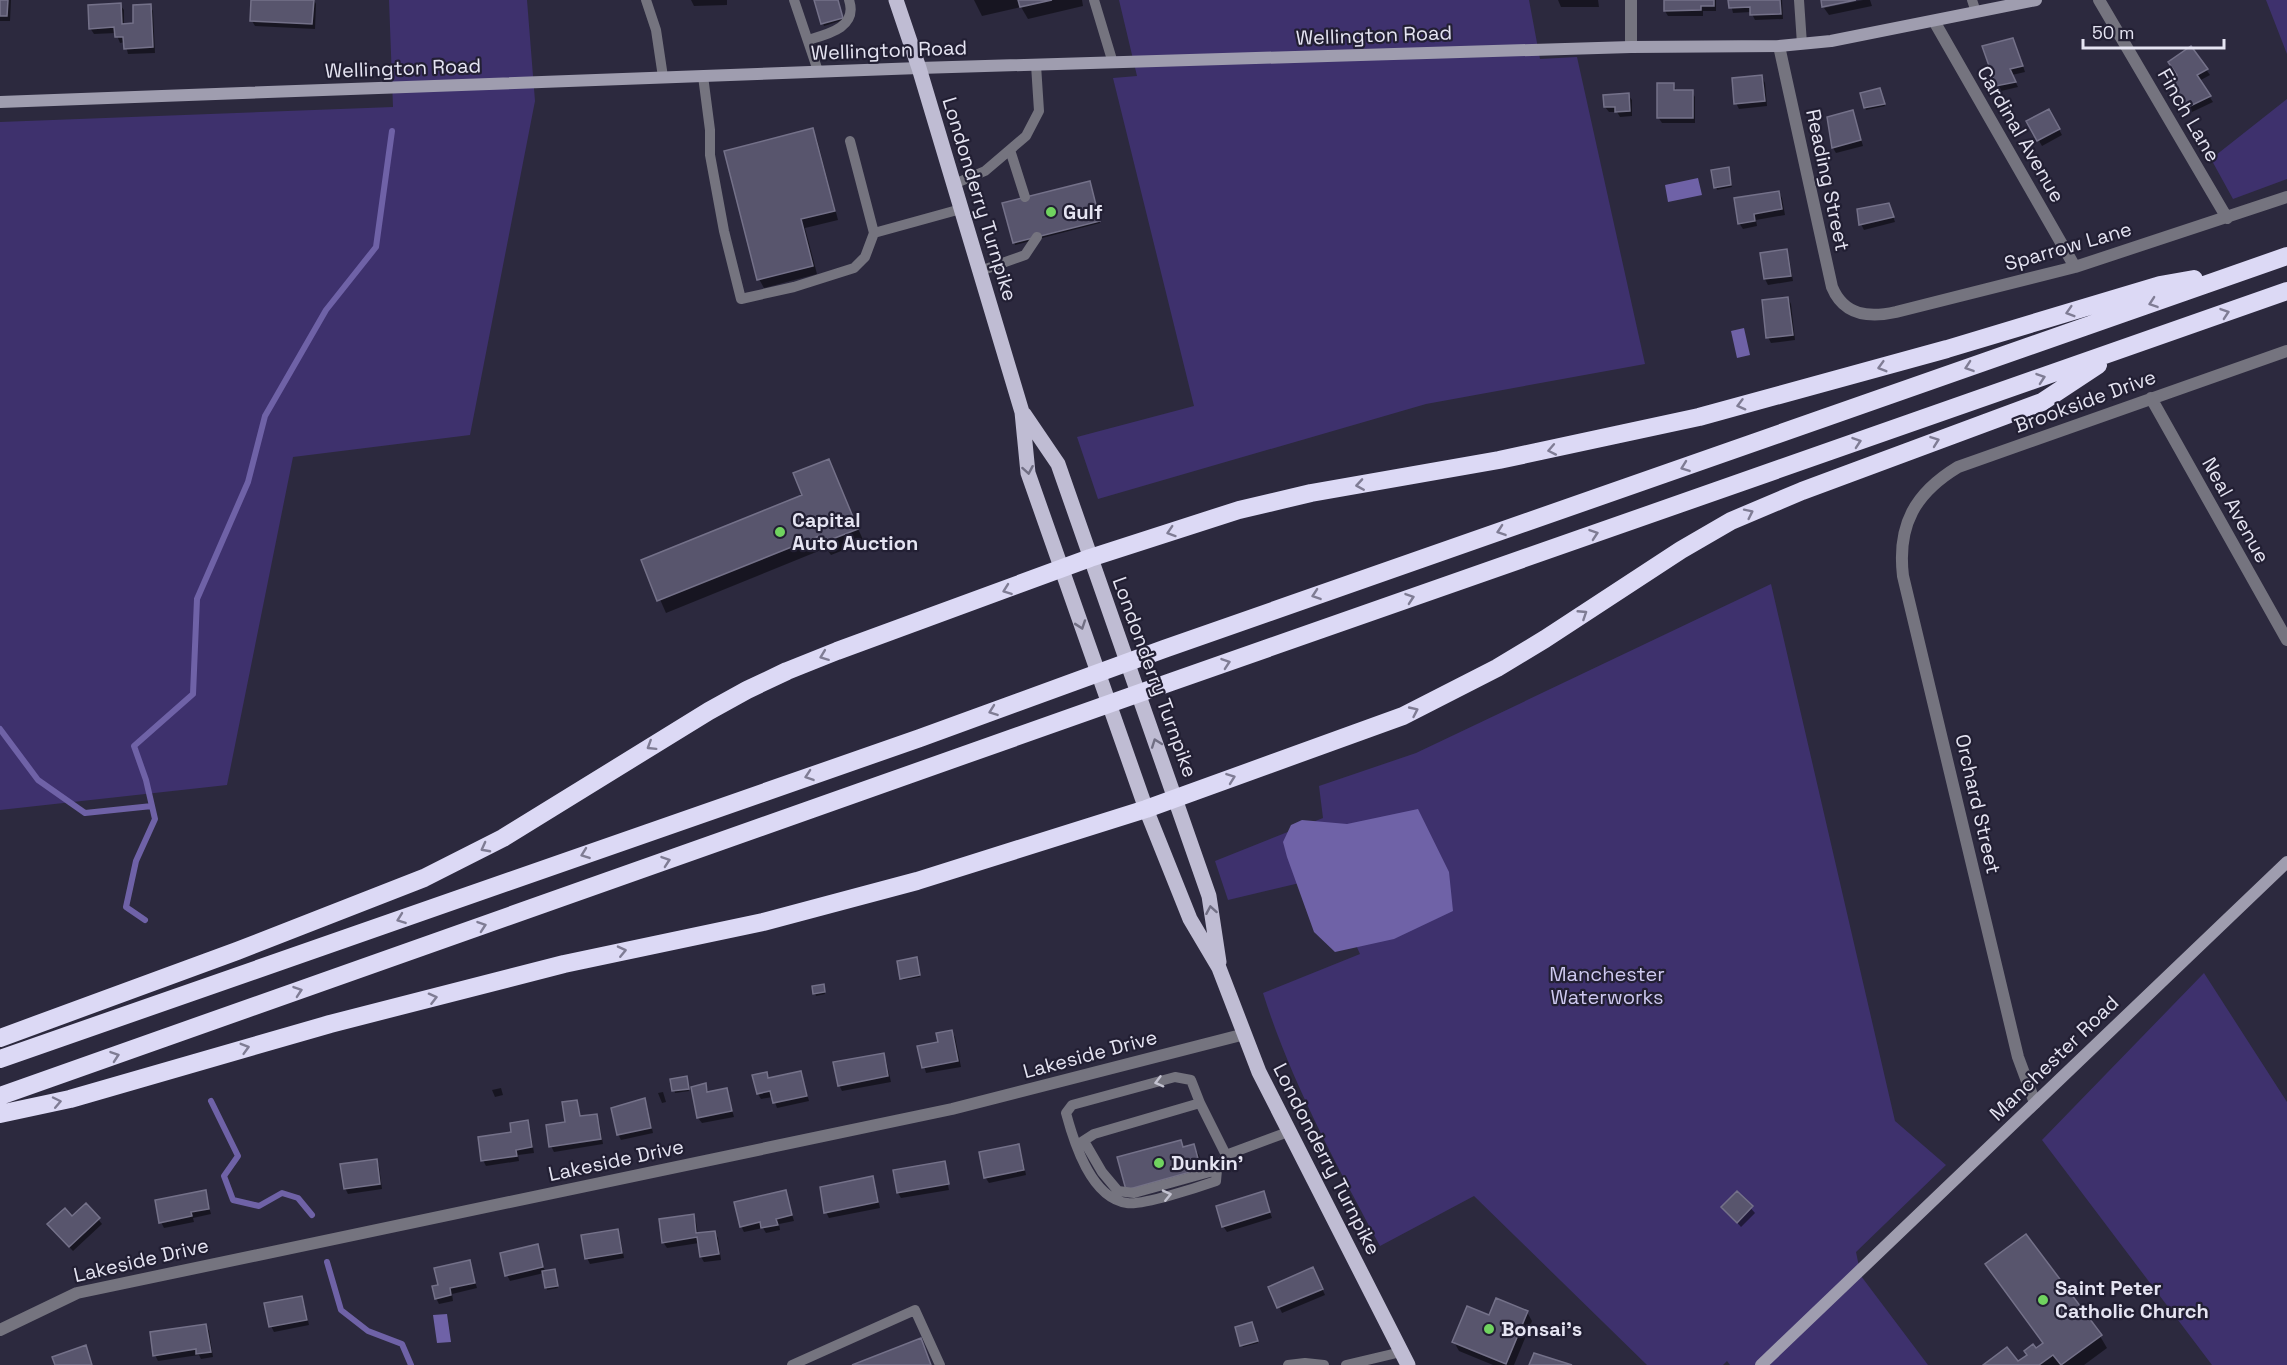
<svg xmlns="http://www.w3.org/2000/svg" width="2287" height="1365" font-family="'Space Grotesk',sans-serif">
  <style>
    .green { fill: #3e316d }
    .water { fill: #6f62a7 }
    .shadow { fill: #0007 }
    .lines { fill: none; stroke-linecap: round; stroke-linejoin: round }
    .stream { stroke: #6f62a7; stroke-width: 6 }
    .building { fill: #58556d; stroke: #747189; stroke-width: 1.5 }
    .lane { stroke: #75747f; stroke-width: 10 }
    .street { stroke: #75747f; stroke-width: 12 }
    .secondary { stroke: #9f9daf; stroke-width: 12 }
    .primary { stroke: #bfbcd3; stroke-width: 15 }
    .highway { stroke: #dcd9f5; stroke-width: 18 }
    .oneway { stroke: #7f7c94 }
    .oneway2 { stroke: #706e83 }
    .oneway3 { stroke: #c3c2d0 }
    .poi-dot { fill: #70d35f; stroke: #221f33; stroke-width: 2 }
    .labels { text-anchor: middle; stroke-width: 4.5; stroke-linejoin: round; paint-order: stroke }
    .street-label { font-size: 20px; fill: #e5e4f2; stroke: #221f33 }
    .poi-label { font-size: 20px; font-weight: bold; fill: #e5e4f2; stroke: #221f33; text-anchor: start }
    .park-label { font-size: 20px; fill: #cec9f0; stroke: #221f33 }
  </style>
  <rect width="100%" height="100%" fill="#2c293e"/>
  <path class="green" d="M389,0H527L535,101L470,435L293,457L227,785L0,810V122L393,107Z
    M1119,0H1529L1540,59L1577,57L1645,364L1426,404L1098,499L1077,437L1194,406L1113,78L1137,76Z
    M2266,0H2287V54Z
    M2287,99V179L2233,199L2211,159Z
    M1771,584L1895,1121L1946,1165L1856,1252L1861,1276L1928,1365H1730L1727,1361L1723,1365H1647L1474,1196L1380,1246C1336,1164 1291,1082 1263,993L1360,954L1325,877L1228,900L1215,861L1323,818L1319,786L1416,753Z
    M2204,973L2287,1102V1365H2212L2042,1140Z"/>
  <path class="water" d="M1698,178L1702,195L1668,202L1665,185Z
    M1744,328L1750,355L1737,358L1731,331Z
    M1418,809L1449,872L1453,911L1394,939L1335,952L1314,932L1287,857L1283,842L1291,825L1302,820L1347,824Z
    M447,1314L451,1342L437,1343L433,1315Z"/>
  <path class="shadow" d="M0,0H11L10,21H0Z
    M253,0H314L316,4L315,29L255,26L252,21Z
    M691,0H727V5L694,6Z
    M816,0H837L843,20L824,26Z
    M974,0H1082L1083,6L1028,19L1021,7L982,16Z
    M1558,0H1598L1599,7H1561Z
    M1665,0H1716V11H1703V16H1668L1665,11Z
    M1730,0H1782L1783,19L1755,20L1751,12L1733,13Z
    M1863,0H1870L1872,6L1829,15L1824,8Z
    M120,5L124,10V25H135L150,6L153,11L155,53L128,54L125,42L120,43L116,33L94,34L90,28Z
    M2016,45L2025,72L2012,75L2018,87L2001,91L1984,47Z
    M2191,48L2210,75L2199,81L2213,102L2192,112L2174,86Z
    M1762,77L1765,83L1767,106L1739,109L1736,103Z
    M1673,85L1677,91L1692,92L1695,97V123H1662L1658,117Z
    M1881,92L1885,106L1866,110L1865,107Z
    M1628,95L1632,100V116L1620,117L1617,112H1609L1605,107Z
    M2049,111L2062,135L2042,146L2028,122Z
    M1853,112L1863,146L1836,153L1833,148Z
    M812,130L817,139L838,220L805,228L817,274L764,288L759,279Z
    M1729,171L1732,187L1717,190L1716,187Z
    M1090,185L1100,223L1015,245L1004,204Z
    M1779,192L1782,198L1785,215L1756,220L1757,226L1743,229L1739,223Z
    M1891,210L1895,222L1864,230L1861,224Z
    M1786,251L1789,257L1793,281L1768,285L1765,279L1762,255Z
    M1788,298L1791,304L1795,340L1771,343L1768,337Z
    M828,461L864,542L831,555L826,548L666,613L643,561L804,496Z
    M917,961L920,977L903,980L901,978Z
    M824,988L825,994L816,996L815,993Z
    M951,1031L955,1037L961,1067L926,1073L919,1047L940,1043Z
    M883,1054L886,1060L891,1082L842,1091L839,1085Z
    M766,1073L770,1080L801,1073L809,1101L777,1108L773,1097L761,1099L758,1094Z
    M687,1078L689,1091L675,1093L672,1080Z
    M705,1085L709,1093L726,1089L734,1117L702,1123L698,1118Z
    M501,1088L503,1095L495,1097L492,1090Z
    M663,1092L666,1102L662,1103L658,1093Z
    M644,1100L647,1105L653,1133L621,1140L618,1134Z
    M577,1101L581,1118L596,1115L599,1121L603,1144L554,1152L551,1146L567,1123Z
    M527,1122L530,1128L534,1153L518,1155L519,1161L486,1166L483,1160Z
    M1180,1142L1184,1148L1194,1146L1199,1155L1205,1178L1132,1198Z
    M1018,1145L1021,1151L1026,1175L989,1183L985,1177Z
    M376,1160L379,1166L382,1189L348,1194L345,1188Z
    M944,1163L946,1167H944L949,1190L901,1198L898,1193Z
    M872,1178L875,1184L880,1208L829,1218L826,1212Z
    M205,1192L211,1214L193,1218L194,1222L164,1228L161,1222Z
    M785,1192L794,1221L779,1224L780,1230L766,1233L763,1228L744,1232L741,1226Z
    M1263,1193L1272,1218L1227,1232L1223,1226Z
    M1737,1193L1755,1213L1741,1227L1723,1207Z
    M693,1216L696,1221L698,1235L715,1232L718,1238L721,1260L704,1262L701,1257L699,1243L667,1248L663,1242Z
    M72,1218L98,1219L102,1224L73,1251L52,1229Z
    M617,1231L620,1236L624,1258L590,1264L587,1258Z
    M537,1246L545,1272L555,1273L558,1288L547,1290L544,1273L510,1281L507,1275Z
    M469,1262L477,1288L452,1294L453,1301L439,1304L436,1298L440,1286Z
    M1316,1275L1325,1295L1282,1313L1270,1288Z
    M301,1297L304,1303L309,1325L274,1332L271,1326Z
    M1527,1312L1532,1321L1514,1365H1493L1459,1351L1454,1342L1490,1317Z
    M206,1325L209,1331L213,1357L201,1359L199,1355L158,1361L155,1355Z
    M1253,1326L1258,1343L1243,1347L1242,1345Z
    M2100,1336L2107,1348L2084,1365H1986L2017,1363L2036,1350Z"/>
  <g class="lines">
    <path class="stream" d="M0,729L38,780L85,813L152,806
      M145,920L126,907L136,861L155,819L146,780L134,746L193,694L197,599L248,482L265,416L326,310L376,247L392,131
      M211,1101L238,1156L224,1176L233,1200L259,1206L282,1193L298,1198L312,1215
      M327,1262L341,1310L368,1331L402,1344L411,1365"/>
  </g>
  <path class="building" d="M0,0H8L7,16H0Z
    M251,0H314L312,24L250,21Z
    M814,0H838L843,18L821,24Z
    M1018,0H1052L1020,7Z
    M1664,0H1714V6H1701V10L1664,11Z
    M1728,0H1780L1781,14L1750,15V7L1729,8Z
    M1821,0H1856L1822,7Z
    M121,3L122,24L133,23V5L151,4L153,47L124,49L123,37H115L114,27L89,29L88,5Z
    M2013,38L2023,66L2010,69L2016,82L1996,86L1982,46Z
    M2191,46L2208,69L2197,75L2211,96L2188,107L2169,81L2177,75L2168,62Z
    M1762,75L1765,101L1734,104L1732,78Z
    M1657,83H1674V90H1693V118H1657Z
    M1880,88L1885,104L1864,108L1860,93Z
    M1629,93L1630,111L1615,112V107H1604L1603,95Z
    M2049,109L2060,129L2037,141L2026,121Z
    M1853,110L1861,140L1832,148L1827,117Z
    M813,128L835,211L801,219L813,266L757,280L724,151Z
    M1729,167L1731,185L1714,188L1711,170Z
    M1090,181L1100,221L1013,243L1002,203Z
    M1779,191L1782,209L1754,214L1755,221L1738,224L1734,198Z
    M1889,203L1894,217L1859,225L1857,209Z
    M1787,249L1791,276L1764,279L1760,253Z
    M1788,297L1793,335L1766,338L1762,300Z
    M829,459L858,529L822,543L819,536L657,601L641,560L802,495L793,473Z
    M917,957L920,975L900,979L897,961Z
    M824,984L825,992L813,994L812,986Z
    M952,1030L958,1061L922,1068L917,1046L938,1042L936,1033Z
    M884,1053L888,1076L838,1086L833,1062Z
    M801,1071L807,1096L773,1103L770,1091L757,1094L752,1075L767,1072L768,1078Z
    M687,1076L689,1089L672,1091L670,1079Z
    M706,1083L707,1092L727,1088L732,1111L697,1118L691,1087Z
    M645,1098L651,1128L617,1135L611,1108Z
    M577,1100L580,1116L597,1114L601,1139L549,1147L546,1125L565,1122L562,1102Z
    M528,1120L532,1147L516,1150L517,1156L481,1161L478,1137L511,1132L510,1123Z
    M1181,1140L1183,1147L1194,1144L1201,1169L1126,1190L1117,1157Z
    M1019,1144L1024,1170L984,1178L979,1152Z
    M377,1159L380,1184L344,1189L340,1164Z
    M945,1161L949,1184L897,1193L893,1170Z
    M873,1176L878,1202L824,1213L820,1187Z
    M206,1190L209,1209L191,1212L192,1216L159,1223L155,1200Z
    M786,1190L792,1215L776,1219L778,1225L761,1228L760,1222L740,1227L734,1202Z
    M1264,1191L1270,1212L1222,1227L1216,1206Z
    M1737,1191L1753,1206L1737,1223L1721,1207Z
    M86,1203L100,1218L69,1247L47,1224L65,1208L72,1216Z
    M694,1214L696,1233L715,1231L719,1254L700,1257L697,1237L662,1243L659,1219Z
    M618,1229L622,1253L585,1259L581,1235Z
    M2026,1234L2102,1335L2061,1365L2053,1355L2039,1365H1983L2007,1347L2018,1361L2027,1355L2024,1351L2033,1344L2036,1348L2043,1343L1985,1264Z
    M538,1244L543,1267L505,1276L500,1253Z
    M470,1260L475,1283L450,1288L451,1295L435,1299L432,1286L438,1285L434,1268Z
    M1313,1267L1323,1289L1277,1308L1268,1287Z
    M555,1269L558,1286L545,1288L542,1271Z
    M302,1296L307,1320L269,1327L264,1303Z
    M1496,1298L1528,1311L1506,1364L1452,1342L1467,1306L1489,1315Z
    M1252,1322L1258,1341L1240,1346L1235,1327Z
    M206,1324L211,1352L196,1354V1349L153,1356L150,1332Z
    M921,1338L931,1365H852Z
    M86,1345L92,1365H55L52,1357Z
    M1534,1353L1572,1365H1529Z"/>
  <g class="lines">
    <path class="lane" d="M646,0L656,30L663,77
      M794,0L818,71
      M1094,0L1113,63
      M1799,0L1802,44
      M1972,0L1976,12
      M808,40C829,34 858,27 849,0
      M703,76L710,130V155L724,231L741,299L794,287L854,268L865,257L874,233
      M850,141L874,233L961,209
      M1010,150L1025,197
      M954,184L985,171L1026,136L1039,111L1036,65
      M980,271L1025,255L1037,237
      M1200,1103L1191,1080L1175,1077L1072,1105L1066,1113C1074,1143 1091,1198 1127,1203C1141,1206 1199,1187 1216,1181L1217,1170L1226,1155
      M1084,1141L1102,1172L1118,1191L1134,1193L1217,1170
      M1077,1145L1094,1134L1200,1103L1226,1155L1288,1132
      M792,1365L915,1310L940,1365
      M1288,1365L1305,1363L1324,1365
      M1346,1365L1401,1352"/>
    <path class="street" d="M2099,0L2227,218
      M1934,21L2075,267
      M1779,46L1832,287C1844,316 1869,318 1896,312L2075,267L2287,197
      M1631,47V0
      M2151,398L2287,640
      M2035,1103L2018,1057L1903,576C1897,525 1915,493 1958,467L2287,351
      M0,1330L77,1293L952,1109L1245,1034"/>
    <path class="secondary" d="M0,102L919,68L1631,47L1779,46L1831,41L2036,0
      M1761,1365L2287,862"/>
    <path class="primary" d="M896,0L919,68L1022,412L1028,473L1146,809L1190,919L1219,968L1259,1072L1408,1365
      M1024,414L1058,464L1209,896L1219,962"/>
    <path class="highway" d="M0,1038L237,951L424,878L503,838L709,711L747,690L787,671L837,651L1090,558L1239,510L1311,493L1499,460L1699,417L1947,349L2160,285L2194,279
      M0,1059L920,738L1164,649L2287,256
      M0,1096L1171,682L2287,291
      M0,1114L70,1099L330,1024L564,964L763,922L917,881L1146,809L1403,716L1497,668L1545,639L1681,550L1731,521L1802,491L2042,402L2098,365"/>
  </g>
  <defs><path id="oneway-chevron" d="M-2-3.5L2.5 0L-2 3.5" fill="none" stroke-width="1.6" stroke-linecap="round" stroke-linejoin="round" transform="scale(1.5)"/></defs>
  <g class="oneway">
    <use href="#oneway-chevron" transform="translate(2153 303) rotate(161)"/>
    <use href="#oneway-chevron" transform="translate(2070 312) rotate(163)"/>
    <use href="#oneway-chevron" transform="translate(2225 313) rotate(-19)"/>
    <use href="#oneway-chevron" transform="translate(1882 367) rotate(164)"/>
    <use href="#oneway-chevron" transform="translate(1969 367) rotate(161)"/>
    <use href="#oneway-chevron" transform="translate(2041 378) rotate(-19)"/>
    <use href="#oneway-chevron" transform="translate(1741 405) rotate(165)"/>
    <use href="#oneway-chevron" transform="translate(1935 441) rotate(-20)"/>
    <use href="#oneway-chevron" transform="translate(1857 442) rotate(-19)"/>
    <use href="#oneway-chevron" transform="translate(1552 450) rotate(169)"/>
    <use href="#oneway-chevron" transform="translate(1685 467) rotate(160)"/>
    <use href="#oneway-chevron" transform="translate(1360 485) rotate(171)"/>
    <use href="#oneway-chevron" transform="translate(1749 513) rotate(-26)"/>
    <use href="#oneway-chevron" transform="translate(1501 531) rotate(161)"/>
    <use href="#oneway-chevron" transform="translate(1171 532) rotate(162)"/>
    <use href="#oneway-chevron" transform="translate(1594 534) rotate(-19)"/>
    <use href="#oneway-chevron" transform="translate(1007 590) rotate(160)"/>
    <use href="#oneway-chevron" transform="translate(1316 595) rotate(161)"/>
    <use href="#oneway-chevron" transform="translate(1410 598) rotate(-19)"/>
    <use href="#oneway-chevron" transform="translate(1583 614) rotate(-33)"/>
    <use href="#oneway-chevron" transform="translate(824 656) rotate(159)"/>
    <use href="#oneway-chevron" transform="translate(1226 663) rotate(-19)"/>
    <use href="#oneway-chevron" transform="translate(993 711) rotate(160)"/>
    <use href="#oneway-chevron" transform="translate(1414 711) rotate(-25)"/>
    <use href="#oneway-chevron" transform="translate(651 746) rotate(148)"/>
    <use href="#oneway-chevron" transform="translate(809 776) rotate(161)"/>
    <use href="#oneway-chevron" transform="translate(1231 778) rotate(-20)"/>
    <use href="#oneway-chevron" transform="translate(485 848) rotate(152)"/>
    <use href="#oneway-chevron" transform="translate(585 854) rotate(160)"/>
    <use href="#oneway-chevron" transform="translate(666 861) rotate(-19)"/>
    <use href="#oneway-chevron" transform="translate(401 919) rotate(160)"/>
    <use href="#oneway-chevron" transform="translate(482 926) rotate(-19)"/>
    <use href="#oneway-chevron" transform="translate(622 951) rotate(-13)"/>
    <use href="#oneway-chevron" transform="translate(298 991) rotate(-19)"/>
    <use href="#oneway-chevron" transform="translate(433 998) rotate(-14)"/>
    <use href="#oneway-chevron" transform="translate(245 1048) rotate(-16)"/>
    <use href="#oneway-chevron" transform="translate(115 1056) rotate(-19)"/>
    <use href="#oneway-chevron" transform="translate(57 1102) rotate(-12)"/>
  </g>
  <g class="oneway2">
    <use href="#oneway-chevron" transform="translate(1028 470) rotate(80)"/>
    <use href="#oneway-chevron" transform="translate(1081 625) rotate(71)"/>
    <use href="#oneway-chevron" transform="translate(1156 743) rotate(-110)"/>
    <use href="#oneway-chevron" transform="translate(1211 910) rotate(-100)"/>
  </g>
  <g class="oneway3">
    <use href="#oneway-chevron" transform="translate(1159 1082) rotate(165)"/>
    <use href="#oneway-chevron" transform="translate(1167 1195) rotate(-13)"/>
  </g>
  <g class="poi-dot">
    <circle cx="1051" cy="212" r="6"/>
    <circle cx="780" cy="532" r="6"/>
    <circle cx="1159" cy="1163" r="6"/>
    <circle cx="2043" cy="1300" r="6"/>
    <circle cx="1489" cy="1329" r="6"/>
  </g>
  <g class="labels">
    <g class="street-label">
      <text transform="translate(1374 35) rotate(-2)" y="7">Wellington Road</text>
      <text transform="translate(889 50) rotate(-2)" y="7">Wellington Road</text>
      <text transform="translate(403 68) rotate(-2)" y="7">Wellington Road</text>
      <text transform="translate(2189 115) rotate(60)" y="7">Finch Lane</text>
      <text transform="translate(2021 134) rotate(60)" y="7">Cardinal Avenue</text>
      <text transform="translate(1828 180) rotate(78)" y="7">Reading Street</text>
      <text transform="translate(980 199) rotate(73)" y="7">Londonderry Turnpike</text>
      <text transform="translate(2068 246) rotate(-16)" y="7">Sparrow Lane</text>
      <text transform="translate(2085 401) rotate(-20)" y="7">Brookside Drive</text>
      <text transform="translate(2236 510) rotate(61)" y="7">Neal Avenue</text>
      <text transform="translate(1155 677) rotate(70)" y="7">Londonderry Turnpike</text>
      <text transform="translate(1978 804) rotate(77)" y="7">Orchard Street</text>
      <text transform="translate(1090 1054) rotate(-15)" y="7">Lakeside Drive</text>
      <text transform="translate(2054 1058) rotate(-44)" y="7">Manchester Road</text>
      <text transform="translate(1327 1159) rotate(63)" y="7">Londonderry Turnpike</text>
      <text transform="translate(616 1160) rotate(-12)" y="7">Lakeside Drive</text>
      <text transform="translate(141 1260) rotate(-13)" y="7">Lakeside Drive</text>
    </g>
    <g class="poi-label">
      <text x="1063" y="219">Gulf</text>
      <text x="792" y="527">Capital<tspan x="792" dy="23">Auto Auction</tspan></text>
      <text x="1171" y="1170">Dunkin'</text>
      <text x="2055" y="1295">Saint Peter<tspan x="2055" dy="23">Catholic Church</tspan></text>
      <text x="1501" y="1336">Bonsai's</text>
    </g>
    <g class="park-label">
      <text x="1607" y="981">Manchester<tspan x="1607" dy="23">Waterworks</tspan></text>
    </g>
  </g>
  <path d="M2083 39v9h141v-9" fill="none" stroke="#e5e4f2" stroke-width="3"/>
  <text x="2092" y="39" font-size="18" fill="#e5e4f2" stroke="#221f33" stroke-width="4.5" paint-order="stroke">50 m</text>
</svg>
